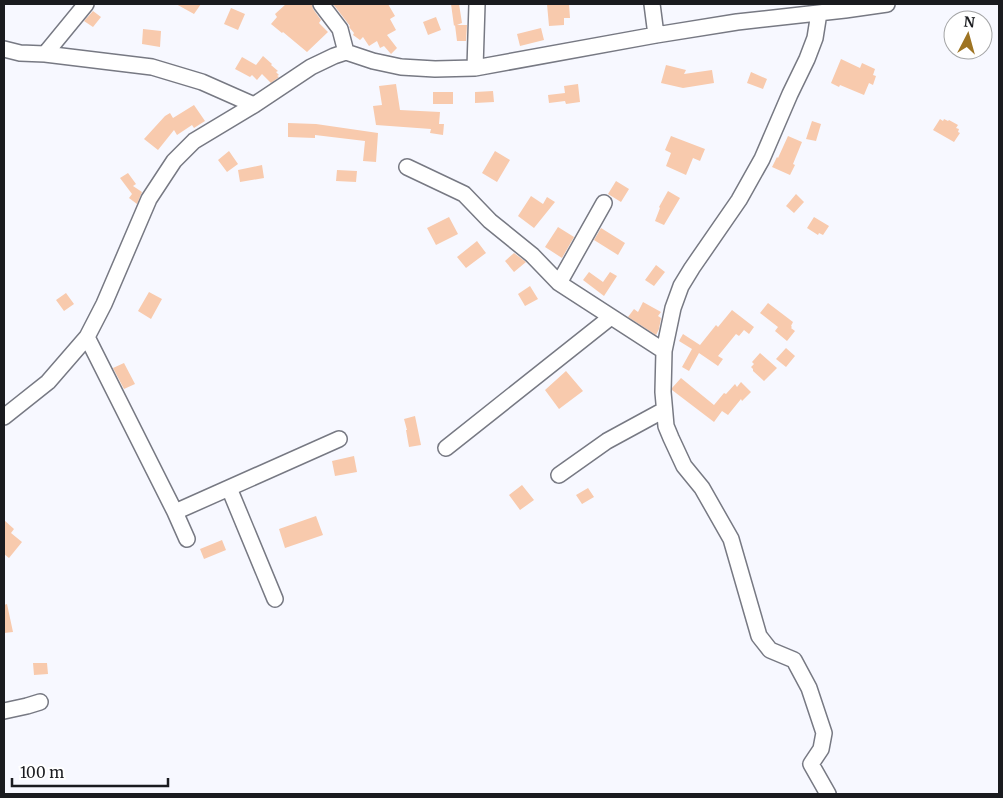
<svg xmlns="http://www.w3.org/2000/svg" width="1003" height="798" font-family="Merriweather,serif">
  <style>
    .building { fill: #f8caad }
    .lines { fill: none; stroke-linecap: round; stroke-linejoin: round }
    .minor-casing { stroke: #777983; stroke-width: 18 }
    .minor { stroke: #fff; stroke-width: 15 }
  </style>
  <rect width="100%" height="100%" fill="#f7f8ff"/>
  <path class="building" d="M176,4H201L194,14Z
    M286,4H312L313,9L321,20L319,23L328,32L307,52L283,32L282,33L271,24L277,17L275,14Z
    M333,4H388L395,16L390,19L396,30L387,35L397,48L391,54L384,46L380,48L377,41L369,46L363,37L360,40L353,35L354,33L349,27L350,26Z
    M451,4H459L462,23L457,25H467L466,41H457L455,25L454,26Z
    M547,4H557V5L569,4L570,18H564V25L549,26Z
    M231,8L245,14L238,30L224,24Z
    M93,11L101,17L93,27L84,21Z
    M436,17L441,30L428,35L423,22Z
    M541,28L544,40L520,46L517,34Z
    M143,29L161,31L160,47L142,44Z
    M263,56L272,64L271,65L278,71L276,72L279,75L277,76L279,77L271,83L262,74L257,80L252,75L250,77L235,69L242,57L256,65Z
    M841,59L860,68L862,63L875,69L873,75L876,76L873,85L869,83L864,95L840,85L839,87L831,83Z
    M666,65L686,70L684,74L712,70L714,83L683,88L661,83Z
    M751,72L767,79L763,89L747,83Z
    M396,84L400,110L440,112L439,124H444L443,135L430,133L431,129L376,125L373,106L382,105L379,86Z
    M578,84L580,102L566,104L565,101L549,103L548,95L565,93L564,86Z
    M493,91L494,102L475,103V92Z
    M433,92H453V104H433Z
    M194,105L205,121L194,128L192,125L177,135L174,130L158,150L144,139L165,116L170,113L173,118Z
    M940,119L943,121L944,119L948,121L949,120L958,125L956,128L959,129L958,132L960,133L954,142L933,130Z
    M812,121L821,124L816,141L806,139Z
    M288,123L316,124L378,133L376,162L363,161L365,141L315,135V138L288,137Z
    M671,136L705,149L700,161L693,158L686,175L666,166L671,153L665,150Z
    M788,136L802,142L793,164L795,165L790,175L772,167L777,157L778,158Z
    M229,151L238,164L227,172L218,160Z
    M495,151L510,160L497,182L482,173Z
    M262,165L264,178L240,182L238,170Z
    M337,170L357,171L356,182L336,181Z
    M128,173L136,184L133,186L142,192L137,204L129,198L132,194L120,178Z
    M616,181L629,189L621,202L608,194Z
    M668,191L680,198L664,225L655,221L660,208L659,207Z
    M796,194L804,202L794,213L786,206Z
    M531,196L543,204L547,197L555,202L534,228L518,216Z
    M449,217L458,234L436,245L427,228Z
    M814,217L829,226L823,235L819,233L818,235L807,228Z
    M558,227L574,237L562,258L545,247Z
    M601,228L625,243L618,255L594,240Z
    M477,241L486,253L466,268L457,257Z
    M514,253L526,262L514,272L505,261Z
    M656,265L665,272L654,286L645,280Z
    M589,272L603,282L610,272L617,276L604,296L583,280Z
    M530,286L538,299L525,306L518,294Z
    M149,292L162,299L151,319L138,311Z
    M66,293L74,304L64,311L56,300Z
    M643,302L661,312L658,316L661,318L659,329L656,335L628,317L634,309L638,312Z
    M768,303L793,322L791,326L792,327L791,328L795,331L787,341L775,331L778,327L760,313Z
    M732,310L754,327L749,334L744,330L739,336L736,334L718,356L723,359L718,366L699,353L689,371L682,367L692,349L679,341L683,334L700,345L716,325L718,327Z
    M786,348L795,356L786,367L776,359Z
    M760,353L777,368L764,381L753,371V369L751,367L754,364L752,362Z
    M124,363L135,384L124,389L113,368Z
    M566,371L583,391L559,409L545,390Z
    M681,378L714,405L724,393L726,394L735,384L737,387L741,382L751,392L742,401L741,399L728,415L722,411L714,422L672,390V388Z
    M415,416L421,445L409,447L406,430H407L404,419Z
    M354,456L357,472L335,476L332,461Z
    M522,485L534,500L520,510L509,495Z
    M588,488L594,497L582,504L576,495Z
    M316,516L323,535L285,548L279,529Z
    M4,520L14,529L11,533L22,542L9,558L4,554Z
    M222,540L226,550L204,559L200,549Z
    M7,604L13,632L4,633V605Z
    M33,663H47L48,674L34,675Z"/>
  <g class="lines">
    <g class="minor-casing">
      <path id="minor" d="M321,4L340,29L346,52
        M652,4L656,35
        M819,13L815,38L807,59L790,94L762,159L739,200L692,268L681,286L673,308L664,351L663,392L666,426L671,438L684,466L702,488L731,539L759,636L770,650L794,660L809,688L824,733L821,749L811,764L828,794
        M4,49L20,53L45,54L152,67L202,82L254,105
        M45,54L86,4
        M475,68L477,4
        M407,167L464,194L490,221L532,255L559,283L664,351
        M559,283L604,203
        M87,337L175,512L187,539
        M4,417L48,382L87,337L104,304L149,199L174,161L194,141L254,105L311,67L334,56L346,52L373,61L401,67L435,69L475,68L656,35L737,22L845,10L887,4
        M446,448L611,317
        M559,475L607,441L664,410
        M229,488L275,599
        M175,512L339,439
        M4,711L27,706L40,702"/>
    </g>
    <use href="#minor" class="minor"/>
  </g>
  <rect width="1003" height="798" fill="none" stroke="#1a1b1f" stroke-width="10"/>
  <g transform="translate(968 35) rotate(6)"><circle r="24" fill="#ffffff" stroke="#a3a4a5"/>
  <path d="M0-4L9 19L0 12L-9 19Z" fill="#9e7423"/>
  <text y="-8" font-size="14" font-weight="bold" text-anchor="middle" fill="#1a1b1f">N</text>
  </g>
  <path d="M12 778v8h156v-8" fill="none" stroke="#1a1b1f" stroke-width="2.5"/>
  <text x="20" y="778" font-size="15" fill="#1a1b1f" stroke="#ffffff" stroke-width="4" paint-order="stroke">100 m</text>
</svg>
